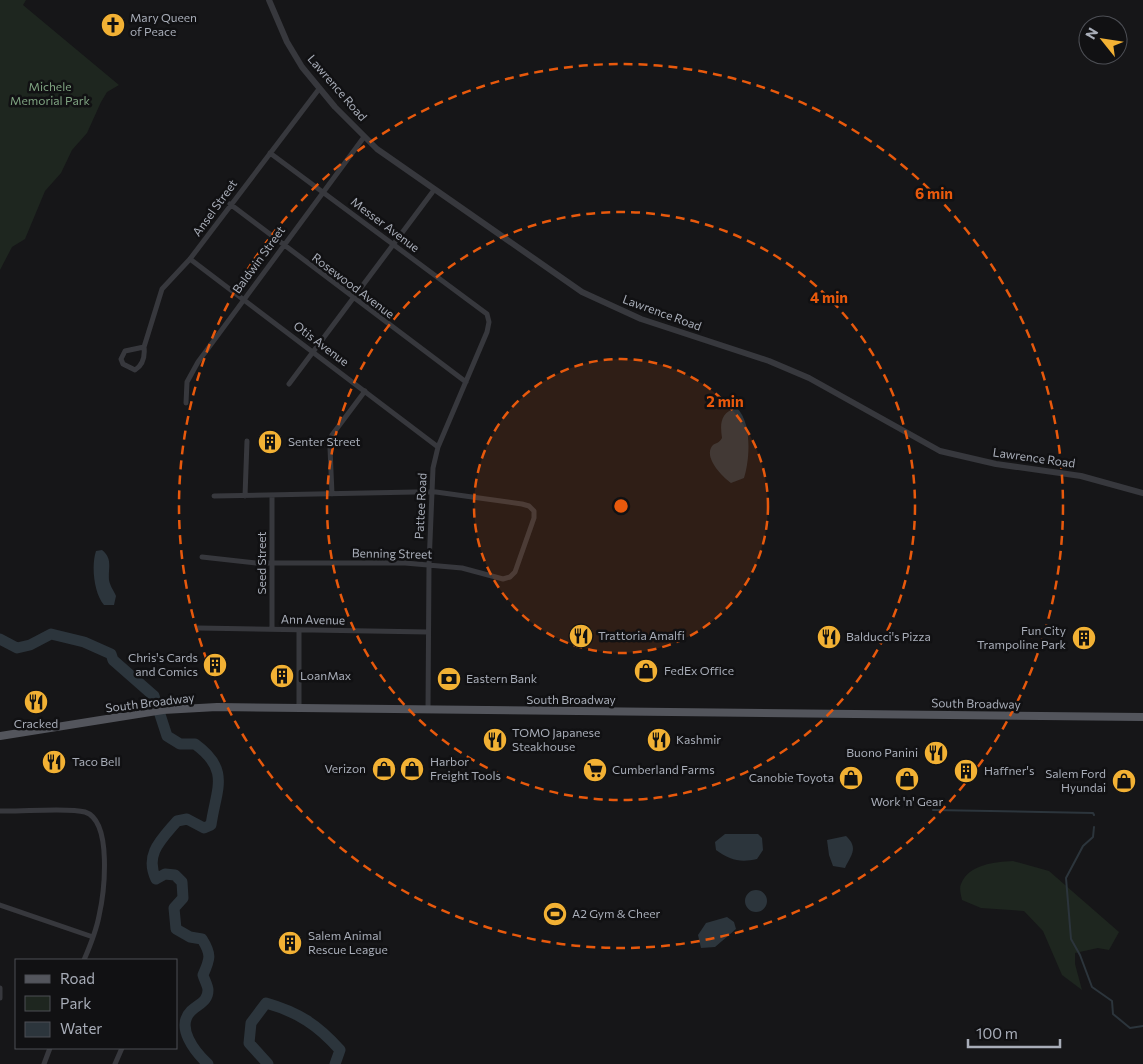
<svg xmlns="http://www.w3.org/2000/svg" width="1143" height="1064" font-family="Commissioner,sans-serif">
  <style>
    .green { fill: #1e261f }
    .water { fill: #2c353c }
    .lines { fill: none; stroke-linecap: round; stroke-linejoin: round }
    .stream { stroke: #2c353c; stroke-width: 2 }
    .river { stroke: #2c353c; stroke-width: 11 }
    .minor { stroke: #37383d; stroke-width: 5 }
    .tertiary { stroke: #37383d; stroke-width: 6 }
    .primary { stroke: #53555c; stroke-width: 8 }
    .ring { fill: none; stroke: #e8590c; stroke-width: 2.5; stroke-dasharray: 9 6 }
    .labels { text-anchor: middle; stroke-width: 5; stroke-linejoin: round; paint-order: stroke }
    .poi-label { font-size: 12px; fill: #a8adb8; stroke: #111113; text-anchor: start }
    .park-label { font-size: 12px; fill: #7fa381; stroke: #111113 }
    .street-label { font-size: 12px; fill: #a8adb8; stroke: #111113 }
    .centre { fill: #e8590c; stroke: #111113; stroke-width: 2.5 }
    .ring-label { font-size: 15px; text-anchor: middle; font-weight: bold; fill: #e8590c; stroke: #111113; stroke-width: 5; stroke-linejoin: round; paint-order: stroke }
  </style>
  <rect width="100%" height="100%" fill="#161618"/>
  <path class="green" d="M0,0H26L23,5L119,85L107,92L101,102L87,133L72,150L61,173L45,191L25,239L12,247L0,270Z
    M1013,861L1049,871L1119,932L1109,950L1098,948L1075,953V964L1082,990L1062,975L1043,931L1024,911L981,908L962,900C961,895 959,888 961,884C969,864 995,862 1013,861Z"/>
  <path class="water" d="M737,408C752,423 750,459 744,478L731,483C723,477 702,457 713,445C716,443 719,443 722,438C720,424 720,412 737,408Z
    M102,550C113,559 108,567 109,580C110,586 114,591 116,596L114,605H104C94,593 91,566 96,551Z
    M725,834H758L762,838L763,850L757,859C740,863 730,860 716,850L715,842Z
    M846,836C859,848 851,855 845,868L833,866L829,855L827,840Z
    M745 901a11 11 0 1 1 22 0a11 11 0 1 1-22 0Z
    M727,917L734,922L736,929L715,947L701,948L698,935L706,923Z"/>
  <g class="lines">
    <path class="stream" d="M933,810L1093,813L1094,815
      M1094,827L1093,837L1083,846L1066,878L1071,939L1080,955L1092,987L1112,1001L1113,1014L1130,1028L1143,1026"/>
    <path class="river" d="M0,639L17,648L30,645L51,634L84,642L111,654L113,660L154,696L167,736L180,744H195C231,770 216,789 211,825L204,828L187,819L177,821C162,839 144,854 156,879L165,874L175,875L182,882L183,898L174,908L176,929L190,937L202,939C212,955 210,959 203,975C204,979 208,986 208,990C208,1002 198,1004 191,1011C175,1027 195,1052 208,1064
      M268,1064L249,1043L251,1023L266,1003C298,1012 318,1025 340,1050L335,1064"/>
    <path class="minor" d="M270,153L487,314L489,322L487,332L438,447L433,468L429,565L428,710
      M230,204L466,382
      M190,259L438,447
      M144,347C145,356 143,365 135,370L123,364L121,359L125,351L144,347L162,289L190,259L319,89
      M289,384L434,190
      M186,403L187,382L198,362L364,137
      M332,494L330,448L332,435L365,391
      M245,496L247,441
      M202,557L257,563H405L462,568L503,579L510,577L515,572L534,518V511L529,506L522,504L436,492H415L214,496
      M198,628L428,632
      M272,629V496
      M299,708V630
      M0,811C20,812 68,807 85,812C113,821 104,894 99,916C96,932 90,946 84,960
      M0,905L93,937
      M0,988V998
      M44,1064L50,1048
      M115,1064L122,1048"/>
    <path class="tertiary" d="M269,0L287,42L302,67L335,107L377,149L582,292L641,319L769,361L809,378L940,451L996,464L1081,476L1143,493"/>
    <path class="primary" d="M0,736L163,710L217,707L1143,717"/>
  </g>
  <circle cx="621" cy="506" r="147" fill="#e8590c" fill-opacity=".12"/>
  <g class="ring">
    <circle cx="621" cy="506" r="147"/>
    <circle cx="621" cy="506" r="294"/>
    <circle cx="621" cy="506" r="442"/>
  </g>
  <defs>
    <g id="church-disc" transform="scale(1.25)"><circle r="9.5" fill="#f2b134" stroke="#111113"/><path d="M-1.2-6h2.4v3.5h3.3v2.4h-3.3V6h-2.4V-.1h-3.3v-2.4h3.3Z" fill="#111"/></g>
    <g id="building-disc" transform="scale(1.25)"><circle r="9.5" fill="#f2b134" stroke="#111113"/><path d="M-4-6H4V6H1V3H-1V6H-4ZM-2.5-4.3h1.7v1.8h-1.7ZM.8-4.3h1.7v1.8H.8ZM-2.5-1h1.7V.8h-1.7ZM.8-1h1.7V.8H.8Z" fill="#111"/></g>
    <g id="restaurant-disc" transform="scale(1.25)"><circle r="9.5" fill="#f2b134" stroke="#111113"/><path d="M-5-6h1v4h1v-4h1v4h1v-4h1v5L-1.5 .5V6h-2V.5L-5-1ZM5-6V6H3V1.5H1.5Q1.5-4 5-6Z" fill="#111"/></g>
    <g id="shop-disc" transform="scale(1.25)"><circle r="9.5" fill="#f2b134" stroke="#111113"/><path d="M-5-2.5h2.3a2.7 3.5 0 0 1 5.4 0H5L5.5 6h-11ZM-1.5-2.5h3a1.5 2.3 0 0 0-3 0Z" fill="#111"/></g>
    <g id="bank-disc" transform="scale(1.25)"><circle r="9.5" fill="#f2b134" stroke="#111113"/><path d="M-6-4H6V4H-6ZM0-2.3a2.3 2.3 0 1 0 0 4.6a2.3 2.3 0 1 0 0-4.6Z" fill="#111"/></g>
    <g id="supermarket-disc" transform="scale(1.25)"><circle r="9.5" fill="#f2b134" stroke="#111113"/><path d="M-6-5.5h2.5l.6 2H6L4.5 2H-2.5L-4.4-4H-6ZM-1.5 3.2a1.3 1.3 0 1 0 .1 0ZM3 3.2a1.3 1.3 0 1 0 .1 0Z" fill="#111"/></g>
    <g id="stadium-disc" transform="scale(1.25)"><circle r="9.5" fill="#f2b134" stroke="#111113"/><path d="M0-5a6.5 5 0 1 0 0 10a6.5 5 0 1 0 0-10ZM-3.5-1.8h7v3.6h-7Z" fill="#111"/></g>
  </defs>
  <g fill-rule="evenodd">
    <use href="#church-disc" x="113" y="25"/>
    <use href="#building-disc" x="270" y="442"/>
    <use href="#restaurant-disc" x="581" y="636"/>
    <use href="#restaurant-disc" x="829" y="637"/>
    <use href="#building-disc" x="1084" y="638"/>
    <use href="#building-disc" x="215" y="665"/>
    <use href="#shop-disc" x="646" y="671"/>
    <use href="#building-disc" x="282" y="676"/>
    <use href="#bank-disc" x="449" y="679"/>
    <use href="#restaurant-disc" x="36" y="702"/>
    <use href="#restaurant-disc" x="495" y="740"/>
    <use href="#restaurant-disc" x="659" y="740"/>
    <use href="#restaurant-disc" x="936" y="753"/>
    <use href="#restaurant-disc" x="54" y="762"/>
    <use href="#shop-disc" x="384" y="769"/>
    <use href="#shop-disc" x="412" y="769"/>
    <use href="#supermarket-disc" x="595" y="770"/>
    <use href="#building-disc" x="966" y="771"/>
    <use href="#shop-disc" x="851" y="778"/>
    <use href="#shop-disc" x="907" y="779"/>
    <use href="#shop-disc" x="1124" y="781"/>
    <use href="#stadium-disc" x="555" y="914"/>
    <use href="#building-disc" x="290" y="943"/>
  </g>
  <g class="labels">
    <g class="poi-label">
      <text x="130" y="22">Mary Queen<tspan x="130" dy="14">of Peace</tspan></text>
      <text x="288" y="446">Senter Street</text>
      <text x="1066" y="635" text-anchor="end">Fun City<tspan x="1066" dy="14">Trampoline Park</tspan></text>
      <text x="598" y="640">Trattoria Amalfi</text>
      <text x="846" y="641">Balducci's Pizza</text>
      <text x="198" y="662" text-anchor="end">Chris's Cards<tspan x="198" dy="14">and Comics</tspan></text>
      <text x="664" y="675">FedEx Office</text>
      <text x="300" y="680">LoanMax</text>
      <text x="466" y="683">Eastern Bank</text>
      <text x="36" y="728" text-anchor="middle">Cracked</text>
      <text x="512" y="737">TOMO Japanese<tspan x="512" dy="14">Steakhouse</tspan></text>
      <text x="676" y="744">Kashmir</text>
      <text x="918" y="757" text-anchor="end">Buono Panini</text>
      <text x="72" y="766">Taco Bell</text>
      <text x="430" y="766">Harbor<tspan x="430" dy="14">Freight Tools</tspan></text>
      <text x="366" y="773" text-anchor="end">Verizon</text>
      <text x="612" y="774">Cumberland Farms</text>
      <text x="984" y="775">Haffner's</text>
      <text x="1106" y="778" text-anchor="end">Salem Ford<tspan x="1106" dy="14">Hyundai</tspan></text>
      <text x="834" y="782" text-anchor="end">Canobie Toyota</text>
      <text x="907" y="806" text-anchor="middle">Work 'n' Gear</text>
      <text x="572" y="918">A2 Gym &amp; Cheer</text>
      <text x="308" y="940">Salem Animal<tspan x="308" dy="14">Rescue League</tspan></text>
    </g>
    <g class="park-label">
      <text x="50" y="91">Michele<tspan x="50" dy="14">Memorial Park</tspan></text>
    </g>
    <g class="street-label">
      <text transform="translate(337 88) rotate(49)" y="4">Lawrence Road</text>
      <text transform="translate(215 208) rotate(-54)" y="4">Ansel Street</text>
      <text transform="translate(385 225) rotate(37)" y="4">Messer Avenue</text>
      <text transform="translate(259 260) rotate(-54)" y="4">Baldwin Street</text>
      <text transform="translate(353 286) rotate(37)" y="4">Rosewood Avenue</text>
      <text transform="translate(662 313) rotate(20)" y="4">Lawrence Road</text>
      <text transform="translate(321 344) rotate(37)" y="4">Otis Avenue</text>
      <text transform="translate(1034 458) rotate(8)" y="4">Lawrence Road</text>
      <text transform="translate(421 506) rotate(-87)" y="4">Pattee Road</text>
      <text transform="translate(392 554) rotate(1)" y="4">Benning Street</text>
      <text transform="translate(262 563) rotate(-90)" y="4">Seed Street</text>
      <text transform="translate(313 620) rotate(1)" y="4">Ann Avenue</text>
      <text x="571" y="704">South Broadway</text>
      <text transform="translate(150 703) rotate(-7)" y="4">South Broadway</text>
      <text transform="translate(976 704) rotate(1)" y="4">South Broadway</text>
    </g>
  </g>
  <circle cx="621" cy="506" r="8" class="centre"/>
  <g class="ring-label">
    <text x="934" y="199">6 min</text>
    <text x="829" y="303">4 min</text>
    <text x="725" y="407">2 min</text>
  </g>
  <rect x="15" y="959" width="162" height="90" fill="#111113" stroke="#4d4f55"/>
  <rect x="25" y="975" width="25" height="8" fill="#53555c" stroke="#4d4f55"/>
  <text x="60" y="984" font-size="15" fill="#a8adb8">Road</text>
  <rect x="25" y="996" width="25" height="15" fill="#1e261f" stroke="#4d4f55"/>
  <text x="60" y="1009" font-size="15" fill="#a8adb8">Park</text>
  <rect x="25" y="1022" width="25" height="15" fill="#2c353c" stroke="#4d4f55"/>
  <text x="60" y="1034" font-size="15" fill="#a8adb8">Water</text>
  <g transform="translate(1103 40) rotate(300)"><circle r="24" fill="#111113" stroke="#4d4f55"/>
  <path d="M0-4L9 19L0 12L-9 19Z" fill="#f2b134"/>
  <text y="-8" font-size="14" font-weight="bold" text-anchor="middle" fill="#a8adb8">N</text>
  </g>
  <path d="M968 1039v8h92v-8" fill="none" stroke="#a8adb8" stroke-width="2.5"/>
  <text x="976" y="1039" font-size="15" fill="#a8adb8" stroke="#111113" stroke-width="4" paint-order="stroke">100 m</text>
</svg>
